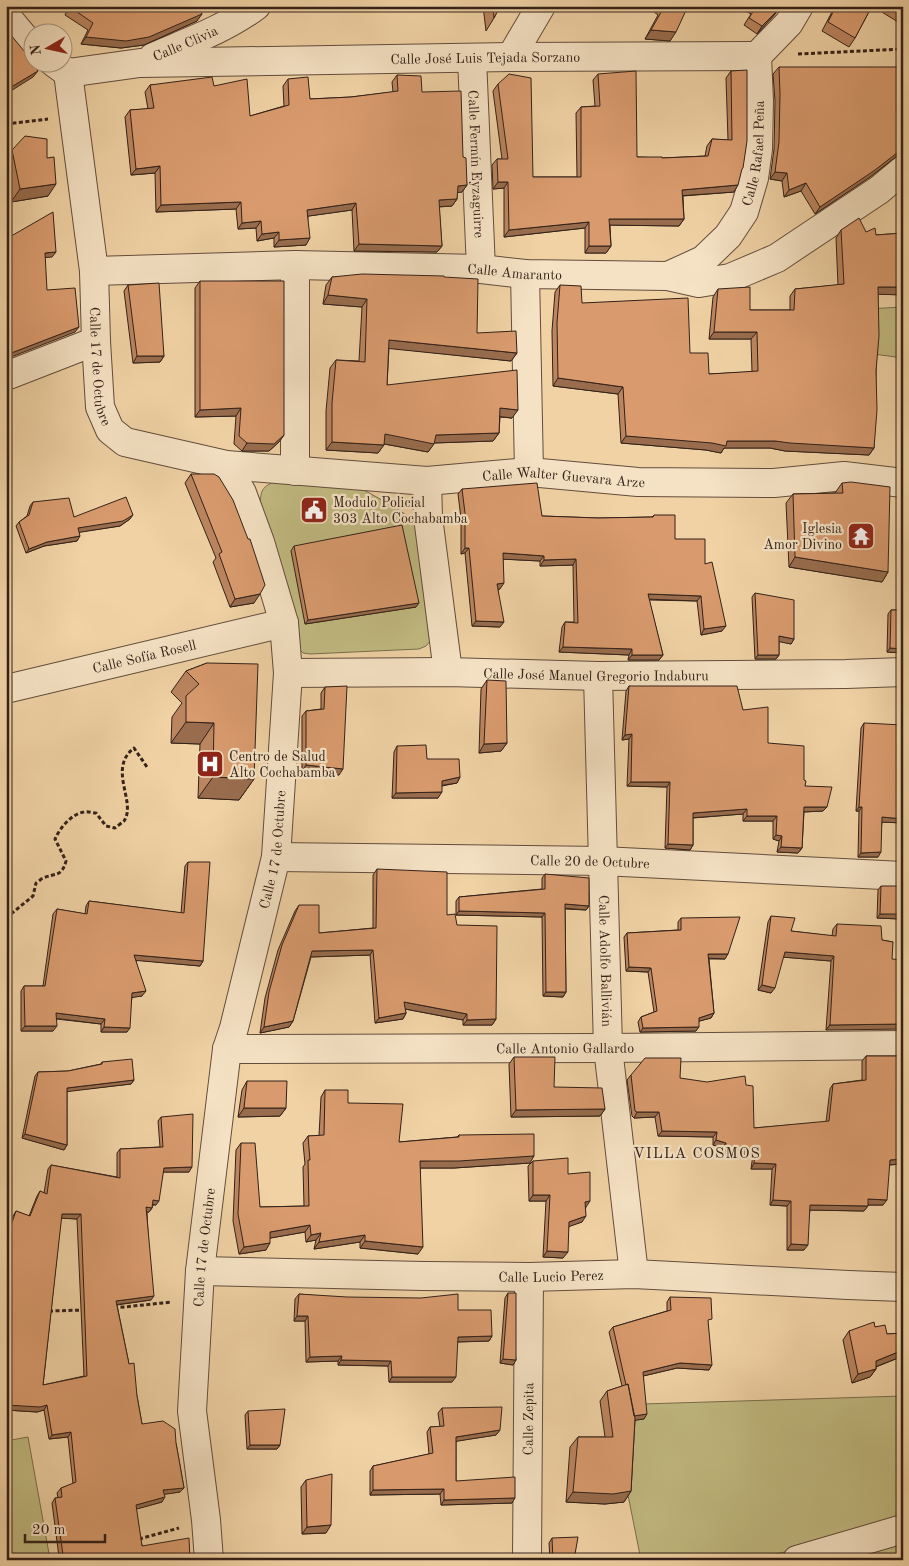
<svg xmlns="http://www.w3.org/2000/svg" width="909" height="1566" font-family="'Old Standard TT',serif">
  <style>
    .green { fill: #c1ba81; stroke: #7a6e4d }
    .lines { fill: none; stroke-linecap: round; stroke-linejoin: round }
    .street-casing { stroke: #624d3c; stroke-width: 30 }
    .path { stroke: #332119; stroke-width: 3; stroke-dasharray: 4 2.5; stroke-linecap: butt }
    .street { stroke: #f5e2c4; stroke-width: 28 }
    .wall { fill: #bb855f; stroke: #332119; fill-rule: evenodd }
    .shaded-wall { fill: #986c4d; stroke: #332119 }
    .building { fill: #d99b6e; stroke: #332119; fill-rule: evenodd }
    .labels { text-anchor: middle; stroke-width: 4.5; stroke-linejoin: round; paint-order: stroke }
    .street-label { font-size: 14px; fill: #332119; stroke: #f5e2c4 }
    .poi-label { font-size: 14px; fill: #332119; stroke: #f5e2c4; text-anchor: start }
    .neighbourhood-label { font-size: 15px; letter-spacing: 1px; fill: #332119; stroke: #f5e2c4 }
  </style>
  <rect width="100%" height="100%" fill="#f0d2a5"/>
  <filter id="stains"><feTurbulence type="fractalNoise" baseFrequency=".004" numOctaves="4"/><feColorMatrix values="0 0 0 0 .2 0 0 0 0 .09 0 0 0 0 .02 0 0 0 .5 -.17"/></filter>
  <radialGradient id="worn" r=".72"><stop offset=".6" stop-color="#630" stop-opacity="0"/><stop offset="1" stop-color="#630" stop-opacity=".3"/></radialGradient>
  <path class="green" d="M903,307V358L866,353V309Z
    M278,481L362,489L391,505L411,518L415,523L432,639L426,646L419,649L310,654L303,653L298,648L261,508C259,492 262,485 278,481Z
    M903,1396V1514L831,1542L748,1560H641L610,1405Z
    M28,1437L50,1559L6,1560V1441Z
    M903,1542V1560H821Z"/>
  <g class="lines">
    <g class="street-casing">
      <g id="street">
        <path d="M6,16L32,47"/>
        <path id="s1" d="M153,57C188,42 225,29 256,6"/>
        <path d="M511,57L541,6"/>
        <path id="s2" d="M472,58L481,269"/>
        <path id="s3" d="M53,62L68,73L94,271L96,341L100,407L110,430L125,442L226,465L427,481L529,472L638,482L774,483L844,476L903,483"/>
        <path id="s4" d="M68,73L140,63L511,57L757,56"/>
        <path id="s5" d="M94,271L295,265L481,269L525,274L668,276L699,283L730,278L777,258L879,190L903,170"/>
        <path d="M525,274L529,472"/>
        <path id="s6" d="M668,276L703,260L728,236L744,212L754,178L758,149L759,101L757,56L789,23L799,6"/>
        <path d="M6,376L96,341"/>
        <path d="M295,471V265"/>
        <path d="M427,481L428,517L448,672"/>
        <path id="s7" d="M288,673L448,672L598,676L846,674L903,672"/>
        <path id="s8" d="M598,676L608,1048L634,1274"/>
        <path id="s9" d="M6,689L284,623"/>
        <path id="s10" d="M276,857L602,861L903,876"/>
        <path id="s11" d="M227,1049L608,1048L903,1045"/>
        <path id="s12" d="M200,1271L423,1276L529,1277L634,1274L848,1285L903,1287"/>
        <path id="s13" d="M209,1560L206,1520L192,1411L200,1271L227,1049L234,1028L276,857L288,673L284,623L260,542L242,493L226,465"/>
        <path id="s14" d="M527,1560L529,1277"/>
        <path d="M797,1560L903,1529"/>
      </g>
    </g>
    <path class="path" d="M798,54L903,49
      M6,124L48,119
      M6,918L33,896L36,883C38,882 41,879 43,878C55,873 62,877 66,861L55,839C60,828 71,814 84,812C88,811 92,813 96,813L106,826L115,828C117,826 122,823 124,821C137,802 107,769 134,748L147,767
      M114,1308L172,1302
      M49,1311L85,1310
      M139,1539L179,1528"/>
    <use href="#street" class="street"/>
  </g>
  <path class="wall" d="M69,6H200L197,21L144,45L121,48L81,44L88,30L65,15Z
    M483,6H500L494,18L486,31Z
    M646,6H688L670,41L645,39L658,15Z
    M736,6H782L776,13L757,34L744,25L751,14Z
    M835,6H903V25L872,6L855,38L849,47L822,31Z
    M779,67L902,149L897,156L870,177L815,214L801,191L784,197L782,181L770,179L774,149L775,101L773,74Z
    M731,71L741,171L734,192L683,196L684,219L679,226L610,225L611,246L606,253H585V228L504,237V188L493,189L492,165L497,159H502L493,91L498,84L533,177H577L576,113L581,107L595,106L593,80L598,74L637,157L662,158L705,156L707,146L712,139L728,140L726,78Z
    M397,75L422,92L463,157L467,185L462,192H457V199L452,206L439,207L442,246L437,252L354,251L352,210L308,216L306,245L274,247V238L257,241L256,228L238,229L236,209L156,212L155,173L131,175L125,117L130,110L148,109L145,92L150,85L214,86L250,116L284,106L283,86L288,79L310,99L351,97L393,92L392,82Z
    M12,150L48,196L11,202L6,175V159Z
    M841,230L866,232L876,235L903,233V295L878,294L874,448L869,455L785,451L770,448H724L721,453L706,450L621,443L618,394L553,386L552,331L555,292L560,285L582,303L690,353L709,374L752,372L751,339H709L713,297L718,289L750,310H790V296L795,289L838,285L836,238Z
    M332,277H444L477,333L517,353L511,361L389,348L387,385L512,418L500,417L499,433L493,441L434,443L428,452L384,444L378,453L326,450V411L330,368L336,360L359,361L362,307L323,304L326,285Z
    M200,281L284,435L279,442L269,451H242L234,444L236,416L195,417V288Z
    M128,285L164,356L160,362L133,363L124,291Z
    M191,474L254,603L230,607L213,562L216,558L185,483Z
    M842,483L888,572L882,582L789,567L786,503L793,494L835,493Z
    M462,489L542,516L598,518L652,517L654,515L675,539L705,564L722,631L701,635L697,601L649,600L663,655L659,660H628L629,655L559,652L562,627L565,622H574L573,565L540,566V561L503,559L500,589H498L500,627L472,626L465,553L461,554V518L458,494Z
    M33,502L74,517L130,519L120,526L79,532L77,541L44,546L26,553L16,526L19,522L27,516L30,506Z
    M294,546L416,607L305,624L291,551Z
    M755,593L794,639L791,644L779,641V655L776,659H755L752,597Z
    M891,610H903V653L887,652L888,614Z
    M207,663L254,779L239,800L198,798L200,744L171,743L172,717L182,703L171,692L186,671Z
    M487,680L507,743L501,751L479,753L481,689Z
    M629,686L743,710L768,743L804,780L805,786L827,807L823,811L804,812L802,848L798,853L777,852L779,841L773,839V821H743V814L693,818V845L690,850L665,848L667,787L627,786L629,739L622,740L626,691Z
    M325,687L339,775L302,771V716L306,711L321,709V693Z
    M864,723L901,777H903V823L882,822L878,857H858L859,811H856L861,728Z
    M397,746L427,759L460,777L457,783L442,786L438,798H392L394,752Z
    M188,862L203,961L200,966L136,960L142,996L132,997L127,1032H101V1024L56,1019L53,1031H21V991L24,986H43L53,914L57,909L85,914L86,906L89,901L181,913L185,866Z
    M377,869L447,915L457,925L496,1019L492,1025H463V1020L405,1009L406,1013L403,1019L375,1023L370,955L311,957L293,1021L289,1027L260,1033L265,998L278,950L295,911L299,905L319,933L373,928V875Z
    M545,874L589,906L586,910L565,909L566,992L563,997L543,996L542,917L456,915V901L459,897L542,889V878Z
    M881,886L901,917L900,919L877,918L878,890Z
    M771,916L791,931L832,936L833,929L837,924L882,940L893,942L826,1030L831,961L783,957L771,993L758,990L768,922Z
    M681,918L725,959H709L714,1013L711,1018L699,1021L696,1031L640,1032L638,1022L641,1017L654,1012L648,972L626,971L624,937L627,933L678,930V922Z
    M866,1056H903V1164L889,1165L883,1205H868L864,1211L810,1210L804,1250H787V1206L770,1205L772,1169H751L753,1154L722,1155V1148L713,1145V1137L658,1136L655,1117L634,1118L632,1116L627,1080L631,1075L680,1078L754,1128L826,1122L830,1089L833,1084L862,1080V1061Z
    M514,1057L554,1087L605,1109L600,1116L511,1117L509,1064Z
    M102,1062L134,1080L131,1084L67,1091V1145L64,1150L22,1138L35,1076L38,1072L68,1071L101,1064Z
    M247,1081L286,1108L280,1116L238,1117L242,1090Z
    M325,1090L348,1103L399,1142L457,1137L459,1135L530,1163L454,1168H420L418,1254L360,1248V1242L314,1249L316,1240L306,1242L305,1232L270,1238L266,1250L239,1254L233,1221L236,1150L241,1143L260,1207L304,1206L303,1167L305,1164L303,1143L308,1136H319L321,1097Z
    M161,1117L189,1172H163L156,1205H153L152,1208L149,1212H147L151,1300L117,1305L129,1364L137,1396L142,1424L176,1443L184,1488L180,1492L164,1494L162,1502L136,1509L142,1546L190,1560L59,1557L52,1503L55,1498H58L57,1493L61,1488L73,1484L68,1437L49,1439L44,1410L37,1412L6,1410V1235L13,1216L16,1211L29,1216L37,1196L40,1191L44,1193L48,1169L51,1165L117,1177V1153L120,1149L160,1147L158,1121ZM61,1218L77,1219L84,1376L43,1385Z
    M533,1161L568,1174L586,1207L582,1222L569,1226L563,1258L543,1257L546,1201H529L528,1166Z
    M508,1293L516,1360L513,1365L500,1363L505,1298Z
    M299,1294L458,1310L492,1336L489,1341L457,1342L452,1382H389L388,1366L338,1365V1361L306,1362L305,1321H294L295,1299Z
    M670,1297L708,1324L709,1370L677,1368L643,1376L644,1419L635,1420L631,1491L624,1502L605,1504L566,1502L570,1447L578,1437H605L600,1401L607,1391L622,1386L609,1332L613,1327L667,1311V1302Z
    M875,1327L887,1334L903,1333V1356L876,1367V1369L870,1377L852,1383L843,1340L849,1331Z
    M442,1408L500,1430L496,1435L456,1441V1481L512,1503L441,1505L440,1494L370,1495V1471L373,1466L429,1454L427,1432L430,1427H440L438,1413Z
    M248,1411L280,1445L277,1449H247L245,1415Z
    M306,1480L326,1533L302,1534L301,1487Z
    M552,1538L574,1560H550L549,1543Z"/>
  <path class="shaded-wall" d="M782,6L776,13L757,34L762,26Z
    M202,14L197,21L144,45L121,48L81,44L86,37Z
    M651,30L676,32L670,41L645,39Z
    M38,71L33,77L6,94V90Z
    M902,149L897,156L870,177L815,214L820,207Z
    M160,166L155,173L131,175L136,169Z
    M775,172L787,173L782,181L770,179Z
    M498,182H508L504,188L493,189Z
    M806,183L801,191L784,197L789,190Z
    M56,184L48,196L11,202L20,189Z
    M467,185L462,192L453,193L458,186Z
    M738,185L734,192L678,196L682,190Z
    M457,199L452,206L434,207L439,200Z
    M241,202L236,209L156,212L161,205Z
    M356,203L352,210L302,217L307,210Z
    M609,219H684L679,226L605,225Z
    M261,221L256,228L238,229L242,223Z
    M589,222L585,228L504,237L509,230Z
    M279,232L274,238L257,241L262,234Z
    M310,238L306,245L274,247L279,240Z
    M359,244L442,246L437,252L354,251Z
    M589,246H611L606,253H585Z
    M56,252L52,257L41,258L45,253Z
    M878,287H903V295L872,294Z
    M328,295L367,299L362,307L323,304Z
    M79,327L75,332L6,359V355Z
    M714,332H757L751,339H709Z
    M389,340L517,353L511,361L384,348Z
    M137,356H164L160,362L133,363Z
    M558,378L623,387L618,394L553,386Z
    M241,408L236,416L195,417L200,410Z
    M500,408L518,410L512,418L494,416Z
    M499,433L493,441L432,443L434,444L428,452L379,443L385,434L436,435Z
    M284,435L279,442L269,451H242L247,443Z
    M626,436L727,441H775L874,448L869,455L785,451L770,448H724L721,453L706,450L621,443Z
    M332,442L384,445L378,453L326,450Z
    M133,515L130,519L120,526L75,533L78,528Z
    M80,536L77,541L44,546L26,553L29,549L47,542Z
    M465,548H469L465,553L461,554Z
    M503,553L544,556L540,561L499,559Z
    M795,557L888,572L882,582L789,567Z
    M576,559L573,565L540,566L544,560Z
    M504,583L500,589L494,590L497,584Z
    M260,594L254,603L230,607L235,599Z
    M648,594L701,596L697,601L644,599Z
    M419,603L416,607L305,624L308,620Z
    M476,621L504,622L500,627L472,626Z
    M726,626L722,631L701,635L704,629Z
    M779,636L794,639L791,644L776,641Z
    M563,647L632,649L629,655L559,652Z
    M890,648L903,649V653L887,652Z
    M632,655H663L659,660H628Z
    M758,655H779L776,659H755Z
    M186,722L214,723L200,744L171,743Z
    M632,734L629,739L622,740L625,735Z
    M507,743L501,751L479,753L484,744Z
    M306,765L343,769L339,775L302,771Z
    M213,777L254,779L239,800L198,798Z
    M460,777L457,783L438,786L442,781Z
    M631,782H670L667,787L627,786Z
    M442,792L438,798H392L396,793Z
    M804,807H827L823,811L801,812Z
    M859,807H862L859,811H856Z
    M747,809L743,814L689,818L693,813Z
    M747,816H777L773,821H743Z
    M882,817L903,819V823L879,822Z
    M776,835L782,836L779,841L773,839Z
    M668,844L693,845L690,850L665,848Z
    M781,847L802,848L798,853L777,852Z
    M881,852L878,857H858L861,853Z
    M565,904L589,906L586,910L562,908Z
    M459,911L545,913L542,917L456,915Z
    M903,913V917H901L900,919L877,918L880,914Z
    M373,950L370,955L308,957L312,951Z
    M785,952L834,956L831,961L781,957Z
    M708,954H728L725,959L705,958Z
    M134,955L203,961L200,966L131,960Z
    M629,967L651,968L648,972L626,971Z
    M762,985L775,988L771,993L758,990Z
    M146,991L142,996L129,998L132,993Z
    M546,992H566L563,997L543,996Z
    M404,1002L467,1014L463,1020L400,1008Z
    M56,1013L105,1019L101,1024L53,1018Z
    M406,1013L403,1019L375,1023L379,1018Z
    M714,1013L711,1018L696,1022L699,1018Z
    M496,1019L492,1025H463L467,1020Z
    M293,1021L289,1027L260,1033L264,1027Z
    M903,1024V1029L826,1030L830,1025Z
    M25,1026H57L53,1031H21Z
    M104,1027L130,1028L127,1032H101Z
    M699,1027L696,1031L640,1032L643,1028Z
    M134,1080L131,1084L64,1092L67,1088Z
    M244,1108H286L280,1116L238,1117Z
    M605,1109L600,1116L511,1117L516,1110Z
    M637,1112H659L655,1117L634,1118Z
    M662,1131L717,1132L713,1137L658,1136Z
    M25,1134L67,1145L64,1150L22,1138Z
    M716,1140L726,1143L722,1148L713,1145Z
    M756,1148L753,1154L722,1155L726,1150Z
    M534,1156L530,1163L454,1168H415L420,1161Z
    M903,1159V1164L886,1165L890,1160Z
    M754,1163L776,1164L772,1169H751Z
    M192,1167L189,1172H160L164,1168Z
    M533,1195H550L546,1201H529Z
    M868,1199L887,1200L883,1205H865Z
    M153,1200L159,1201L156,1205L150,1204Z
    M773,1200L791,1201L787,1206L770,1205Z
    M590,1201L586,1207L581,1208L585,1202Z
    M810,1205L868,1206L864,1211L807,1210Z
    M146,1207L152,1208L149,1212H143Z
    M62,1214H81L77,1219L59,1218Z
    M586,1216L582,1222L565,1228L569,1222Z
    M310,1225L305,1232L265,1239L270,1232Z
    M321,1233L316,1240L306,1242L311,1235Z
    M365,1235L360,1242L314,1249L319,1242Z
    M365,1241L423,1247L418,1254L360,1248Z
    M270,1243L266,1250L239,1254L244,1247Z
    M791,1244L808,1245L804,1250H787Z
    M547,1251L568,1252L563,1258L543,1257Z
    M154,1296L151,1300L113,1305L116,1301Z
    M297,1316H308L305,1321H294Z
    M492,1336L489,1341L454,1342L458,1337Z
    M903,1350V1356L870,1369L876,1361Z
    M342,1356L338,1361L306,1362L310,1357Z
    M503,1359L516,1360L513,1365L500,1363Z
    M341,1360L391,1361L388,1366L338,1365Z
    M680,1363L712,1365L709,1370L677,1368L639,1377L643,1372Z
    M876,1369L870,1377L852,1383L858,1374Z
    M392,1377H456L452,1382H389Z
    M6,1405H47L44,1410L37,1412L6,1410Z
    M647,1414L644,1419L630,1421L633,1416Z
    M500,1430L496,1435L452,1442L456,1437Z
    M71,1432L68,1437L49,1439L52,1435Z
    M250,1445H280L277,1449H247Z
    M184,1488L180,1492L160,1495L163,1490Z
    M444,1489L440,1494L370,1495L373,1490Z
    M631,1491L624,1502L605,1504L566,1502L573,1492Z
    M165,1497L162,1502L133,1510L136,1505Z
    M515,1498L512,1503L441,1505L444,1500Z
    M331,1525L326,1533L302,1534L307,1527Z"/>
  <path class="building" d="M70,6H200L202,14L149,37L126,41L86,37L93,23L70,7Z
    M493,6H500L494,18Z
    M663,6H688L676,32L651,30L664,7Z
    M755,6H782L762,26L749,18L756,7Z
    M836,6H872L855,38L828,22Z
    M891,6H903V13Z
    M6,29L24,51L29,54L32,61V62H33L38,71L6,90Z
    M779,67H903L902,149L875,170L820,207L806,183L789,190L787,173L775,172L779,142L780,94Z
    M747,70V141L743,168L742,169L738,185L682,190L684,219H609L611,246H589V222L509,230L508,182H498L497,159H508L498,84L509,74L531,78L533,177H581V107L600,106L598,74L636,71L637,157H662V158L708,156L712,139L732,140L731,71Z
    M397,75L421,76L422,92L461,91L463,157L466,158L467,185L458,186L457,199L439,200L442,246L359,244L356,203L307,210L310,238L279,240V232L262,234L261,221L242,223L241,202L161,205L160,166L136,169L130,110L154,108L150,85L212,77L214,86L247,79L250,116L289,105L288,79L308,77L310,99L351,97L398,91Z
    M25,136L47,139V158L54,157L56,184L20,189L12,150Z
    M53,212L56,252L45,253L47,290L75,288L79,327L6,355V239Z
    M859,218L866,232L875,228L876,235L903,233V287H878L879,336L876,371L877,410L874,448L790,443L775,441H727L726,446L712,443L626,436L623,387L558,378L557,323L560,285L581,286L582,303L688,298L690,353H708L709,374L758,371L757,332H714L718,289L750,287V310H794L795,289L844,284L841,230Z
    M362,274L444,276V277L478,279L477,333L516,331L517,353L389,340L387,385L517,370L518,410L500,408L499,433L436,435L434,444L385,434L384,445L332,442V403L336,360L365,362L367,299L328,295L332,277Z
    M200,281H284V435L274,444L247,443L239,436L241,408L200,410Z
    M159,283L164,356H137L128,285Z
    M191,474H214L219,477L233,500L248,539H250L265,585L260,594L235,599L219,554L222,552Z
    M851,482L890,487L888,572L795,557L793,494L843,493L842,483Z
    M537,483L542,516L598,518L653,517L654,515H675V539H705V564L712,562L726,626L704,629L701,596L648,594L663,655H632V649L563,647L565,622L578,623L576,559L544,560V556L503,553L504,583L497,584L504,622L476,621L469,548H465V513L462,489Z
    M126,497L133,515L123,521L78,528L80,536L47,542L29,549L19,522L29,515L33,502L69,498L74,517Z
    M402,525L419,603L308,620L294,546Z
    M755,593L794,600V639L779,636V655H758Z
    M891,610H903V649L890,648Z
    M207,663L258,664L254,779L213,777L214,723L186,722V696L199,684L186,671Z
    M487,680L506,681L507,743L484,744Z
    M347,686L343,769L306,765V711L324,709L325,687Z
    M629,686H737L743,710L768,707V743L804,746V780L806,781L805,786L832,787L827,807H804L802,848L781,847L782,836L776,835L777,816H747V809L693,813V845L668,844L670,782H631L632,734L625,735Z
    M864,723L903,725V748L901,777H903V819L882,817L881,852L861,853L862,807H859Z
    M426,745L427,759H459L460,777L442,781V792L396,793L397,746Z
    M188,862H210L203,961L134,955L146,991L132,993L130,1028L104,1027L105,1019L56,1013L57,1026H25L24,986H45L57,909L87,914L89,901L184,913Z
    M377,869L447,872V915L455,914L457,925L497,926L496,1019L467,1020V1014L404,1002L406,1013L379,1018L373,950L312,951L293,1021L264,1027L269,992L282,945L299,905H319V933L376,928Z
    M545,874L589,878V906L565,904L566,992H546L545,913L459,911V897L545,889Z
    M881,886H903V914H880Z
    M771,916L795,918L791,931L836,936L837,924L881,926L882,940L893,942L892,959L903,960V1024L830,1025L834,956L785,952L775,988L762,985Z
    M740,917L728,954H708L714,1013L699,1018V1027L643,1028L641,1017L657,1011L651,968L629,967L627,933L681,930V918Z
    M866,1056H903V1159L890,1160L887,1200L868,1199V1206L810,1205L808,1245L791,1244V1201L773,1200L776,1164L754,1163L756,1148L726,1150V1143L716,1140L717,1132L662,1131L659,1112H637L635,1111L631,1075L645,1058H681L680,1078L707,1082L745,1076L746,1085L753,1086L754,1128L829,1121L833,1084L866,1080Z
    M514,1057H555L554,1087L602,1088L605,1109L516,1110Z
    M132,1059L134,1080L67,1088V1145L25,1134L38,1072L68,1071L102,1064V1062Z
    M247,1081H287L286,1108H244Z
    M325,1090H348V1103L403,1104L399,1142L459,1137V1135L534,1134V1156L459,1161H420L423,1247L365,1241V1235L319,1242L321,1233L311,1235L310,1225L270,1232V1243L244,1247L238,1214L241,1143H255L260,1207L309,1206L308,1160H310L308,1136L324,1135Z
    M193,1114L192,1167L164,1168L159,1201L153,1200L152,1208L146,1207L154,1296L116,1301L129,1364L134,1363L137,1396L142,1424L163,1421L175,1429L176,1443L184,1488L163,1490L165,1497L136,1505L142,1546L189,1538L190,1560H52L63,1555L55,1498L62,1497L61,1488L76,1482L71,1432L52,1435L47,1405L40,1407L6,1405V1240L16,1211L30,1216L40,1191L47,1194L51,1165L120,1178V1149L163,1147L161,1117ZM62,1214H81L87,1376L43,1385Z
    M568,1158V1174L590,1172V1201L585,1202L586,1216L569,1222L568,1252L547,1251L550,1195H533V1161Z
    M508,1293H516V1360L503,1359Z
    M299,1294L347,1297L421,1298L458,1294V1310H491L492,1336L458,1337L456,1377H392L391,1361L341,1360L342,1356L310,1357L308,1316H297Z
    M670,1297L711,1298L712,1319L708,1320L712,1365L680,1363L643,1372L647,1414L634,1416L628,1384L626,1385L613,1327L671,1310Z
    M874,1322L875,1327L885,1325L887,1334L903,1333V1350L876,1361V1369L858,1374L849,1331Z
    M628,1384L635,1418L631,1491L613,1494L573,1492L578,1437H613L607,1391Z
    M502,1407L500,1430L456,1437V1481L515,1477V1498L444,1500V1489L373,1490V1466L433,1453L430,1427L444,1426L442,1408Z
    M285,1409L280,1445H250L248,1411Z
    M332,1474L331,1525L307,1527L306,1480Z
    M578,1537L574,1560H553L552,1538Z"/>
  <defs>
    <g id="civic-square" transform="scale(1.4375)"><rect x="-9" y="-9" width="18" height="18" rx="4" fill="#8f2418" stroke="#f5e2c4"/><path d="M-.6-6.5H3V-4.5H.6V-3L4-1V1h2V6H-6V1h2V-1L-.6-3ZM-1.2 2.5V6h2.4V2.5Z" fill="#fff"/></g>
    <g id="temple-square" transform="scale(1.4375)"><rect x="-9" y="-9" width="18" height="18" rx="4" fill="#8f2418" stroke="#f5e2c4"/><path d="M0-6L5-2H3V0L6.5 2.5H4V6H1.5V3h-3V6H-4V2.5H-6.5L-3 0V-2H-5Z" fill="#fff"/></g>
    <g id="hospital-square" transform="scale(1.4375)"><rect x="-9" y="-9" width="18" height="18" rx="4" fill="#8f2418" stroke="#f5e2c4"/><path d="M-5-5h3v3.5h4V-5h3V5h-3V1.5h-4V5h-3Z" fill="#fff"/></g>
  </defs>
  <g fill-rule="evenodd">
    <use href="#civic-square" x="314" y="510"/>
    <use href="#temple-square" x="861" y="536"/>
    <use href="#hospital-square" x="210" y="764"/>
  </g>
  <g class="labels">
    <g class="street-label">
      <text dy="5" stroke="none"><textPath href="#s1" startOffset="35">Calle Clivia</textPath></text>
      <text dy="5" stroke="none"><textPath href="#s4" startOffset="418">Calle José Luis Tejada Sorzano</textPath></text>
      <text dy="5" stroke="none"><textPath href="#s6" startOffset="162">Calle Rafael Peña</textPath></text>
      <text dy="5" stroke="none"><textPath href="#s2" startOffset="106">Calle Fermín Eyzaguirre</textPath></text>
      <text dy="5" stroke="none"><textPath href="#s5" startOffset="421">Calle Amaranto</textPath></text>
      <text dy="5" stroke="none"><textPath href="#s3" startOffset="314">Calle 17 de Octubre</textPath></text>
      <text dy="5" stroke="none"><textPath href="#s3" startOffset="841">Calle Walter Guevara Arze</textPath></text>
      <text dy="5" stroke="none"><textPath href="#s9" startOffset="142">Calle Sofía Rosell</textPath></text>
      <text dy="5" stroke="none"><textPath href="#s7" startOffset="308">Calle José Manuel Gregorio Indaburu</textPath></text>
      <text dy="5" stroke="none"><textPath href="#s13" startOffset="719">Calle 17 de Octubre</textPath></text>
      <text dy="5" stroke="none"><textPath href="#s10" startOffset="314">Calle 20 de Octubre</textPath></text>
      <text dy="5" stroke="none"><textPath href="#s8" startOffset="285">Calle Adolfo Ballivián</textPath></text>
      <text dy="5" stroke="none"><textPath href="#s11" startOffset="338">Calle Antonio Gallardo</textPath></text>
      <text dy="5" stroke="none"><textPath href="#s13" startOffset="314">Calle 17 de Octubre</textPath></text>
      <text dy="5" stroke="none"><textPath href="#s12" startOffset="351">Calle Lucio Perez</textPath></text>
      <text dy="5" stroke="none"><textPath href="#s14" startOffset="141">Calle Zepita</textPath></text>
    </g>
    <g class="poi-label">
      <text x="333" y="507">Modulo Policial<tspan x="333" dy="16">303 Alto Cochabamba</tspan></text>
      <text x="842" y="533" text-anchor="end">Iglesia<tspan x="842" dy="16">Amor Divino</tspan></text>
      <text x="229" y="761">Centro de Salud<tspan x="229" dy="16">Alto Cochabamba</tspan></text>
    </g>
    <g class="neighbourhood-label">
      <text x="697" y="1158">VILLA COSMOS</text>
    </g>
  </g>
  <rect width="909" height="1566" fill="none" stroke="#f0d2a5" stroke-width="25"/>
  <rect x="8" y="8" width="894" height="1551" fill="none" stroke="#332119" stroke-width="2.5"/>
  <rect x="12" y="12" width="884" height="1541" fill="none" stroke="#332119"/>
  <g transform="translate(48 48) rotate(261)"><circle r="24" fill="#f5e2c4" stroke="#a79580"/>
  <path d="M0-4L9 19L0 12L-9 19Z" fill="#8f2418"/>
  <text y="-8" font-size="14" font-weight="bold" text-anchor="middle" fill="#332119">N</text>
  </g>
  <path d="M25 1534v8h80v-8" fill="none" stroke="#332119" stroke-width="2.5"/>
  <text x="32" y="1534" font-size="15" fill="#332119" stroke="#f5e2c4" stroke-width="4" paint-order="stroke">20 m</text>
  <rect width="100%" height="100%" filter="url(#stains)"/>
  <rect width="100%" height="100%" fill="url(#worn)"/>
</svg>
